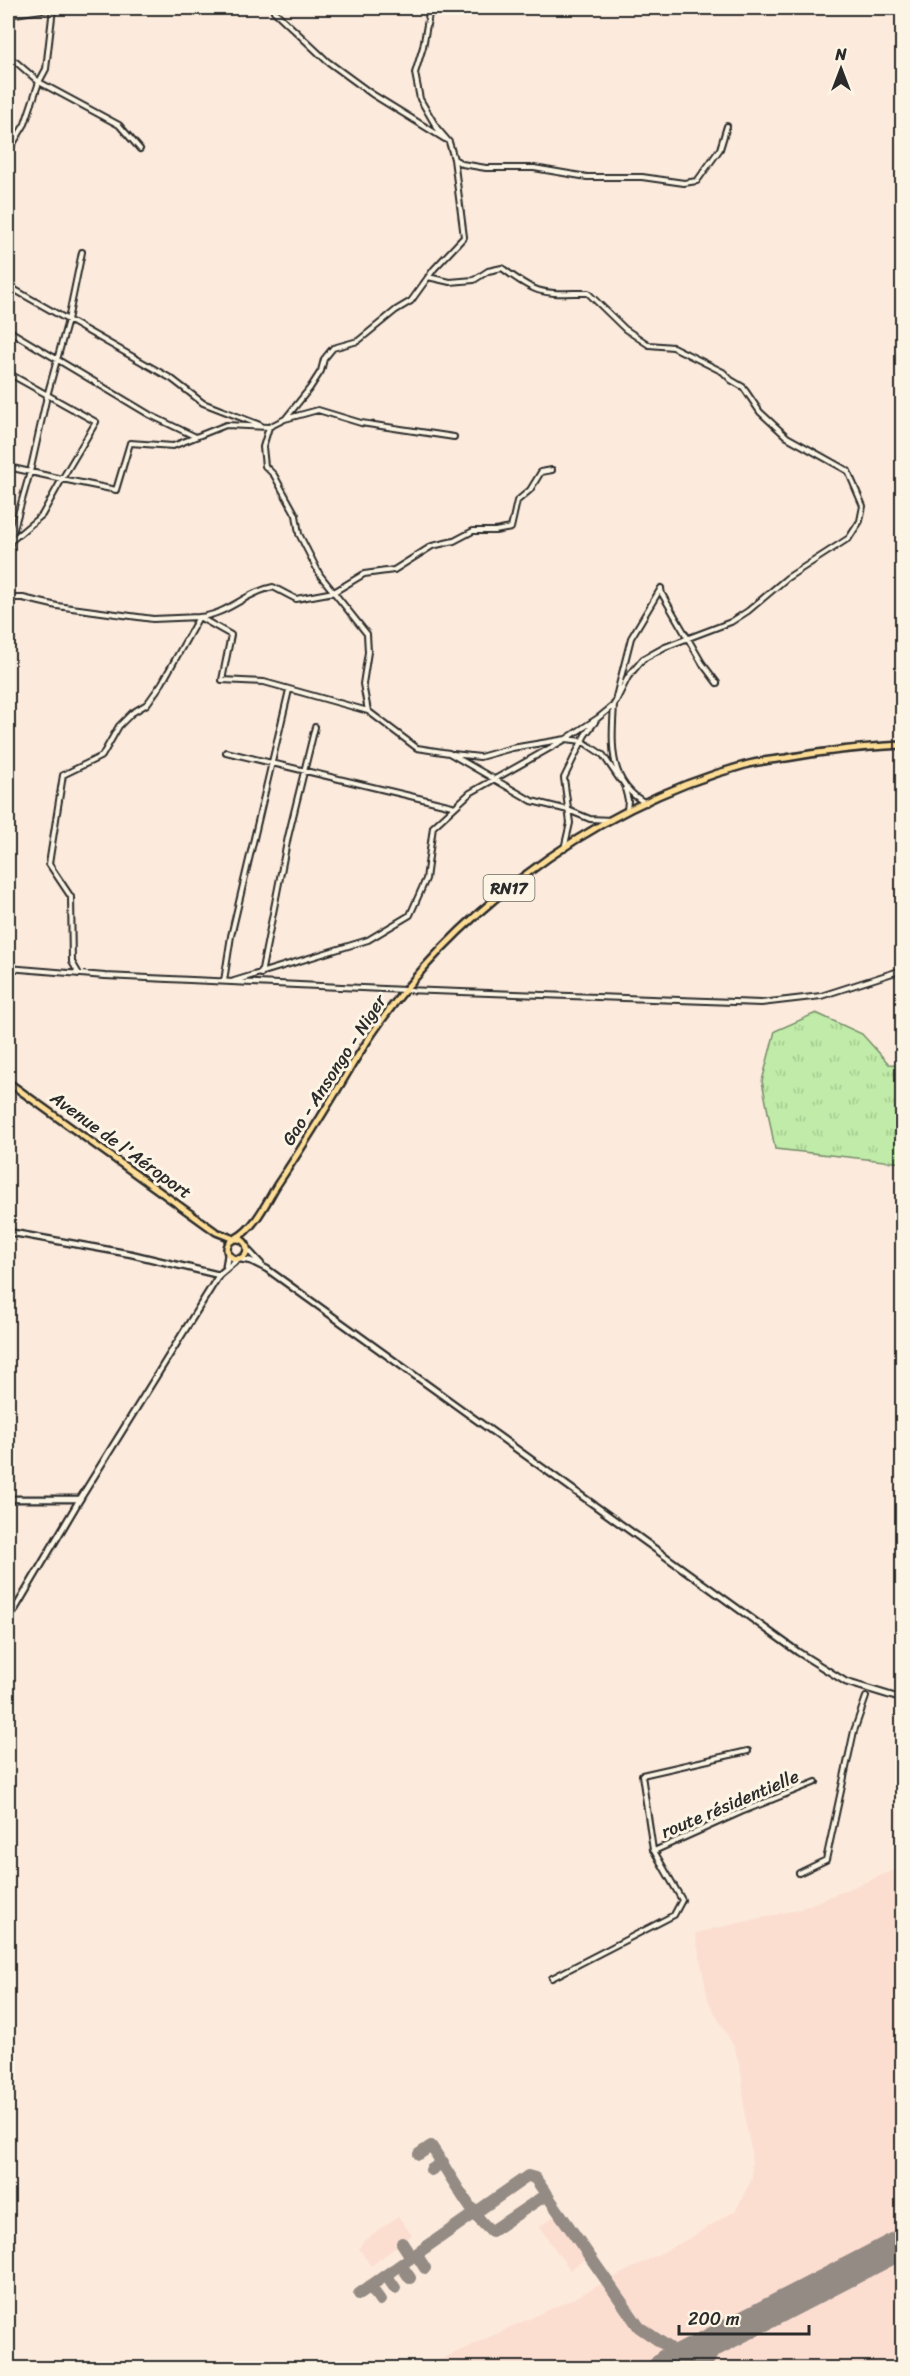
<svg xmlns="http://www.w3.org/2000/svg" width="910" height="2376" font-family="Sriracha,sans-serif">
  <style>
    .built { fill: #fcded1 }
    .grass { fill: url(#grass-tufts); stroke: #768b6a; stroke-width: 1.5 }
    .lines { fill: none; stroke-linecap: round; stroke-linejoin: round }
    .taxiway { stroke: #948b84; stroke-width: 12 }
    .runway { stroke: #948b84; stroke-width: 30 }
    .minor-casing { stroke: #2b2b2b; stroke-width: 8 }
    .tertiary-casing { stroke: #2b2b2b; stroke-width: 9 }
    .secondary-casing { stroke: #2b2b2b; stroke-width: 9 }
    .primary-casing { stroke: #2b2b2b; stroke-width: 10 }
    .minor { stroke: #fcf5e5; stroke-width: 4 }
    .tertiary { stroke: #fcf5e5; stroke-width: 4.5 }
    .secondary { stroke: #fcf5e5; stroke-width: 4.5 }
    .primary { stroke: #fedd96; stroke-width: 5 }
    .labels { text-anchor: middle; stroke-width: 6; stroke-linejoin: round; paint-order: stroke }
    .shield { fill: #fcf5e5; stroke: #6a6863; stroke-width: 1.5 }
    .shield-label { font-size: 16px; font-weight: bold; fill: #2b2b2b }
    .street-label { font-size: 18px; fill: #2b2b2b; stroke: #fcf5e5 }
  </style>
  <defs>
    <pattern id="grass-tufts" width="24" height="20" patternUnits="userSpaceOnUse" patternTransform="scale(1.5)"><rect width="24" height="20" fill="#c0eba8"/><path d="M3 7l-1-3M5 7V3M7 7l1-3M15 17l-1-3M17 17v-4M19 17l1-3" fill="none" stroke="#a5ca91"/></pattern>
  </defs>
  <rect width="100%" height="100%" fill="#fcebdc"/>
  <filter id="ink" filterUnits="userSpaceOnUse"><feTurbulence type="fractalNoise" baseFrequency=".0167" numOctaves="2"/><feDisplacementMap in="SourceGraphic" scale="12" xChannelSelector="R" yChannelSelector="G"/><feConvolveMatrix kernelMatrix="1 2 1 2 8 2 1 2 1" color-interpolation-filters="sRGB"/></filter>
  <g filter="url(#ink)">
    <path class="built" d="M902,1867V2368H427L426,2366L574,2298L686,2240L736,2210L752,2178L751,2150L745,2121L742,2077L735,2049L708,2001L695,1933L799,1909Z
      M562,2210L594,2253L570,2270L539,2227Z
      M398,2216L412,2235L371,2266L359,2249L362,2242Z"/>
    <path class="grass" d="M816,1013L862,1034L889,1064L902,1065V1163L775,1149L762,1081L775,1031Z"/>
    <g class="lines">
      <path class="taxiway" d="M419,2154L431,2146C444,2164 475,2222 492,2231L547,2194
        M431,2170L443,2162
        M402,2243L411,2257
        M416,2254L425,2268
        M401,2265L410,2278
        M386,2275L395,2288
        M370,2286L380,2300
        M359,2294L528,2176L535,2178L639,2327L674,2351L685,2353L700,2350
        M655,2368L662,2356L679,2353
        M704,2368L722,2337"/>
      <path class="runway" d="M663,2368L902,2244"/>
      <g class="minor-casing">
        <path id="minor" d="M273,8L274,11L327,61L372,94L445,139
          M8,15L55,8
          M8,58L16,62L39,82L119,125L140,149
          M8,152L25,124L39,82L46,69L53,8
          M454,159L462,164L486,168H534L587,177H642L684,183L697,181L720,149L727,126
          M8,286L172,379L203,403L260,425
          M8,330L150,415L194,436
          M8,373L96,422L62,479L8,467
          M286,418L310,388L321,371L324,359L333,348L358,341L396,310L411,301L434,269L464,237L454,159L449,142L437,128L420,99L415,73L423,47L430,8
          M269,427L263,447L265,466L274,475L296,515L299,534L320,575L367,634L368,652L363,684L368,711L417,748L449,753L532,801L568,810L590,819L611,820
          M11,539L30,472L47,396L68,320L82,252
          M8,552L11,541L42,515L62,479L116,490L130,443L173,446L226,425L269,427L285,419L318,410L361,423L454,437
          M661,589L662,594L702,663L717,683
          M8,598H23L57,606L153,619L199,617L231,635L222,680L264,682L368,711
          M616,697L631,638L661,588
          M614,704C612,741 607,783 646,803
          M226,752L452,806
          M453,754L480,757L512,748L566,739L582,741L603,755L620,780
          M625,789L628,800L627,811
          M564,849L570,823L564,778L585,735L595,722
          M8,968L105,976L405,990L761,1003L821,996L902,970
          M79,974L72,962L71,897L49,864L63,775L102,756L119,726L132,713L147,704L162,683L199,617C227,615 246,592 273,587L296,599L334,592L364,574L394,570L432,546L454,541L473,531H495L511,528L517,501L530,490L541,472L552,470
          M261,974L288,837L315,727
          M224,981L231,936L289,690
          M234,981L368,940L410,915L426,879L433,827L470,793L566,739L598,718L614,705L628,677L643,659L665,647L731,622L748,611L787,578L849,538L860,521L863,506L848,471L787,437L760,412L743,387L731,380L723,372L673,347L649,345L625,329L588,293C543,293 540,297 502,268L488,271L474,280L450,282L428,277
          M653,1850L642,1775L748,1751
          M799,1873L826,1860L854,1731L866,1697
          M552,1978L674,1915L682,1900L654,1851L741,1812L816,1782"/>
      </g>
      <g class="tertiary-casing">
        <path id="tertiary" d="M8,1232L131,1254L219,1275
          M248,1250L261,1264
          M240,1259L251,1261L267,1269L798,1652L846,1682L902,1699
          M8,1499H80"/>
      </g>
      <g class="secondary-casing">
        <path id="secondary" d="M226,1266L228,1253
          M8,1621L80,1499L219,1275L238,1259"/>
      </g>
      <g class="primary-casing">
        <path id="primary" d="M8,1082L216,1232L234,1239
          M236,1238C255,1228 266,1203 277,1185C304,1145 329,1104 354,1062C439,922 587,808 745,765C758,761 772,760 786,758C824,751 863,747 902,745
          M227 1249a10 10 0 1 1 20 0a10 10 0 1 1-20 0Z"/>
      </g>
      <use href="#minor" class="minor"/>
      <use href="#tertiary" class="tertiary"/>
      <use href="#secondary" class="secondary"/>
      <use href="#primary" class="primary"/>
    </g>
  </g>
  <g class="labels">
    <rect class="shield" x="483.5" y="875" width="51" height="26" rx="4.5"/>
    <g class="shield-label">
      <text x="509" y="894">RN17</text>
    </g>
    <g class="street-label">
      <text transform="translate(334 1070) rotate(-57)" y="6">Gao - Ansongo - Niger</text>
      <text transform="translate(121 1145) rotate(36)" y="6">Avenue de l'Aéroport</text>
      <text transform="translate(730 1804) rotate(-23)" y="6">route résidentielle</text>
    </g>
  </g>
  <rect width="910" height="2376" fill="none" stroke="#fcf5e5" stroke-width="30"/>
  <rect x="15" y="15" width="880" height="2346" fill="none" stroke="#2b2b2b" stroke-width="2" filter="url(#ink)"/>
  <g transform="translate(841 69)" stroke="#fcf5e5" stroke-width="4.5" paint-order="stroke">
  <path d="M0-4.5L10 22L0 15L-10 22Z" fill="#2b2b2b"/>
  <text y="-9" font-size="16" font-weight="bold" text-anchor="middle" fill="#2b2b2b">N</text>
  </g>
  <path d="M679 2325v9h130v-9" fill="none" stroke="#2b2b2b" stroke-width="3"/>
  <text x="688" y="2325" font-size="18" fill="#2b2b2b" stroke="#fcf5e5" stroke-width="4.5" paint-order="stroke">200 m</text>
</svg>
